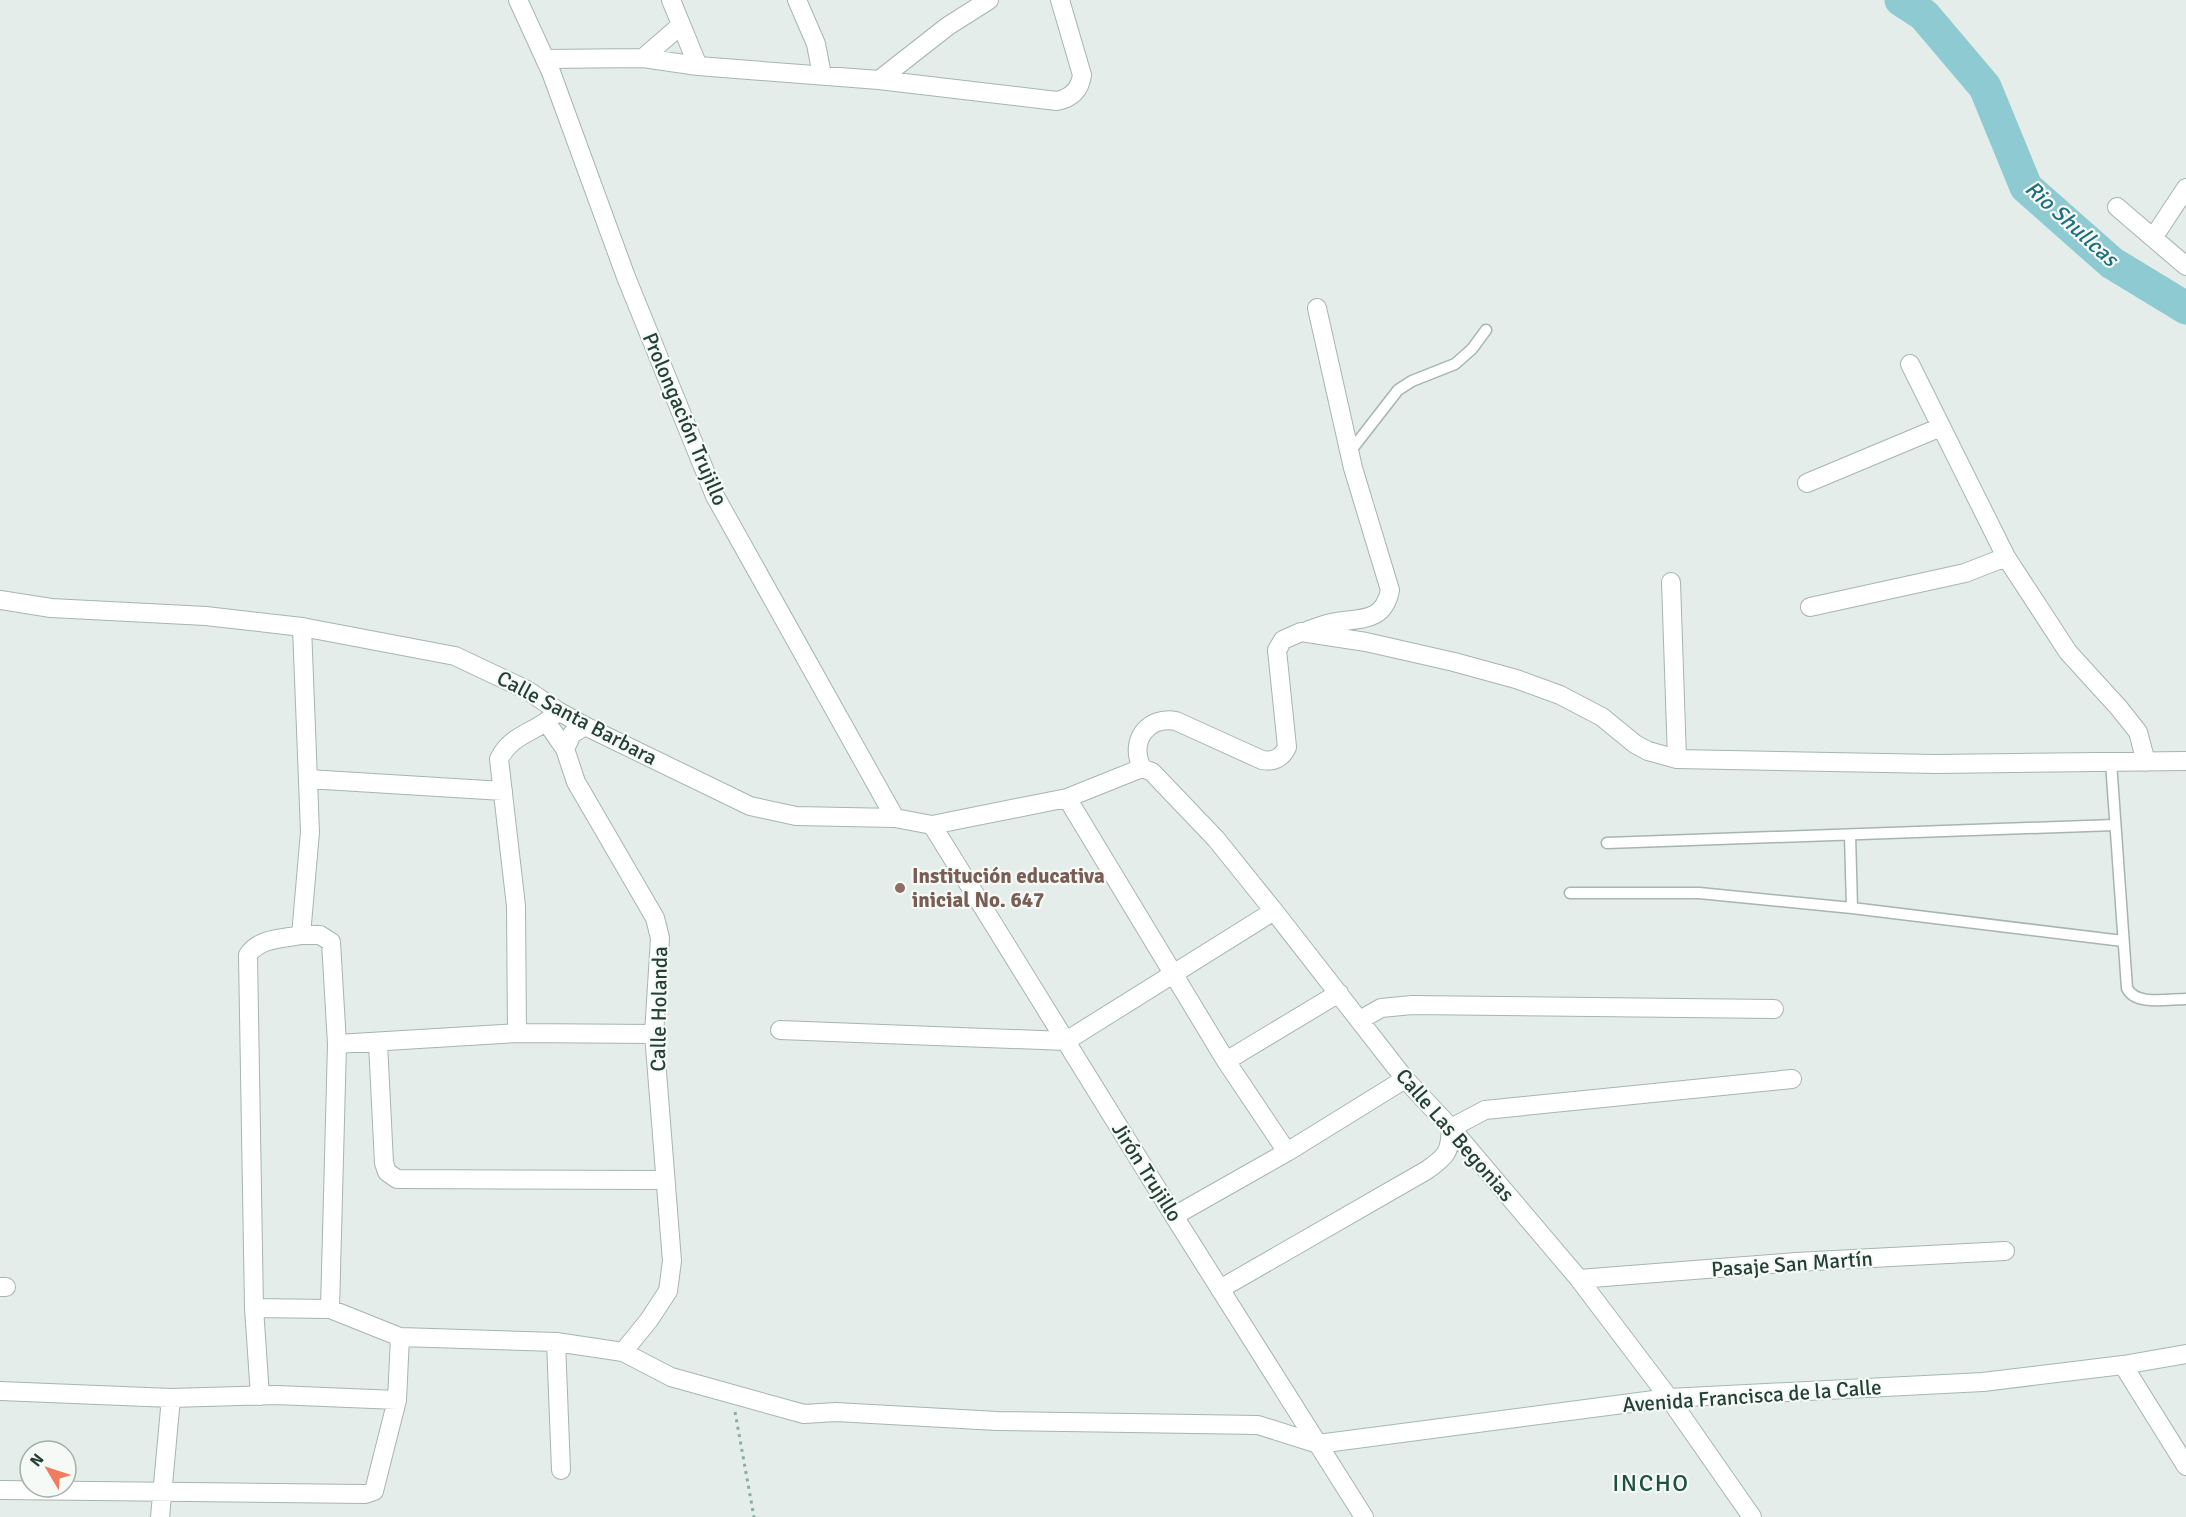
<svg xmlns="http://www.w3.org/2000/svg" width="2186" height="1517" font-family="Signika,sans-serif">
  <style>
    .lines { fill: none; stroke-linecap: round; stroke-linejoin: round }
    .river { stroke: #8dcad1; stroke-width: 33 }
    .service-casing { stroke: #a6b5b0; stroke-width: 13 }
    .minor-casing { stroke: #a6b5b0; stroke-width: 20 }
    .tertiary-casing { stroke: #a6b5b0; stroke-width: 20 }
    .secondary-casing { stroke: #a2b9b0; stroke-width: 20 }
    .path { stroke: #85b0a1; stroke-width: 3; stroke-dasharray: 3 4.5; stroke-linecap: butt }
    .service { stroke: #fff; stroke-width: 10 }
    .minor { stroke: #fff; stroke-width: 18 }
    .tertiary { stroke: #fff; stroke-width: 18 }
    .secondary { stroke: #fff; stroke-width: 18 }
    .education-dot { fill: #8d6e63; stroke: #f5faf7; stroke-width: 2 }
    .labels { text-anchor: middle; stroke-width: 4.5; stroke-linejoin: round; paint-order: stroke }
    .street-label { font-size: 21px; fill: #233f36; stroke: #f5faf7 }
    .education-label { font-size: 21px; font-weight: bold; fill: #785e54; stroke: #f5faf7; text-anchor: start }
    .water-label { font-size: 22px; font-style: italic; fill: #1e707b; stroke: #f5faf7 }
    .quarter-label { font-size: 24px; letter-spacing: 1.5px; fill: #1f5142; stroke: #f5faf7 }
  </style>
  <rect width="100%" height="100%" fill="#e4ede9"/>
  <g class="lines">
    <path class="river" d="M1901,0L1924,15L1985,87L2026,187L2112,263L2186,308"/>
    <g class="service-casing">
      <path id="service" d="M1349,453L1398,390L1412,381L1455,364L1472,349L1486,330
        M2111,762L2127,988C2135,1006 2168,999 2186,999
        M1850,835L1852,908
        M1607,843L2114,825
        M1570,893H1699L1852,908L2123,941"/>
    </g>
    <g class="minor-casing">
      <path id="minor" d="M671,0L698,66
        M797,0L816,44L822,75
        M643,58L681,25
        M545,59L643,58L698,66L879,80L1057,101C1072,98 1080,89 1082,75L1060,0
        M879,80L948,26L989,0
        M2117,207L2186,266
        M2153,238L2186,188
        M1910,364L2006,557L2068,652L2119,708L2138,732L2146,762
        M1807,483L1941,427
        M1671,582L1677,759
        M1810,607L1965,573L2006,557
        M302,627L310,832L301,935H320L331,942L337,1044L330,1309L400,1337
        M1309,630C1318,627 1328,623 1337,622C1363,618 1384,621 1390,590L1353,468L1317,308
        M547,723L565,749L576,782L655,918L660,938L654,1034L672,1261L668,1291L649,1320L623,1352
        M565,749L572,734L585,726
        M1142,768C1129,741 1147,716 1176,721L1262,760C1274,762 1282,758 1287,747L1277,650L1283,640L1301,632L1366,642L1454,662L1516,679L1560,695L1602,717L1635,744L1648,751L1677,759L1936,764L2186,761
        M1142,768L1152,772L1216,839L1274,911L1405,1079L1451,1128L1579,1279L1669,1398L1752,1517
        M308,779L503,791
        M1067,798L1226,1061L1287,1152
        M932,825L1067,798L1142,768
        M1360,1020L1381,1008L1412,1005L1774,1009
        M780,1030L1066,1041L1274,911
        M517,1033L516,906L499,759C512,733 536,733 554,715
        M378,1043L384,1163L387,1172L397,1179L665,1180
        M337,1044L517,1033L654,1034
        M1226,1061L1339,993
        M1174,1216L1287,1152L1405,1079
        M1579,1279L1796,1262L2005,1251
        M0,1287H6
        M1220,1289L1427,1170C1447,1156 1450,1152 1451,1128L1485,1110L1792,1079
        M254,1308L248,955C259,938 282,939 301,935
        M556,1342L561,1470
        M2123,1365L2186,1466
        M0,1391L171,1398L276,1395L397,1400
        M260,1396L254,1308L330,1309
        M0,1490L365,1494L374,1491L397,1400L400,1337L556,1342L623,1352L671,1377L804,1414L836,1412L997,1421L1258,1425L1318,1444
        M160,1517L171,1398"/>
    </g>
    <g class="tertiary-casing">
      <path id="tertiary" d="M518,0L551,72L626,277L715,496L895,818
        M0,600L51,608L206,616L302,627L455,656L527,690L558,711L585,726L750,806L796,816L895,818L932,825L1174,1216L1364,1517"/>
    </g>
    <g class="secondary-casing">
      <path id="secondary" d="M1318,1444L1669,1398L1983,1382L2123,1365L2186,1354"/>
    </g>
    <path class="path" d="M735,1412L754,1517"/>
    <use href="#service" class="service"/>
    <use href="#minor" class="minor"/>
    <use href="#tertiary" class="tertiary"/>
    <use href="#secondary" class="secondary"/>
  </g>
  <circle class="education-dot" cx="900" cy="888" r="6"/>
  <g class="labels">
    <g class="street-label">
      <text transform="translate(685 419) rotate(67)" y="7">Prolongación Trujillo</text>
      <text transform="translate(577 718) rotate(28)" y="7">Calle Santa Barbara</text>
      <text transform="translate(659 1009) rotate(-89)" y="7">Calle Holanda</text>
      <text transform="translate(1455 1135) rotate(49)" y="7">Calle Las Begonias</text>
      <text transform="translate(1147 1172) rotate(58)" y="7">Jirón Trujillo</text>
      <text transform="translate(1792 1264) rotate(-4)" y="7">Pasaje San Martín</text>
      <text transform="translate(1752 1396) rotate(-4)" y="7">Avenida Francisca de la Calle</text>
    </g>
    <g class="education-label">
      <text x="912" y="883">Institución educativa<tspan x="912" dy="24">inicial No. 647</tspan></text>
    </g>
    <g class="water-label">
      <text transform="translate(2072 223) rotate(42)" y="8">Rio Shullcas</text>
    </g>
    <g class="quarter-label">
      <text x="1651" y="1491">INCHO</text>
    </g>
  </g>
  <g transform="translate(48 1469) rotate(309)"><circle r="28" fill="#f5faf7" stroke="#a1afaa" stroke-width="1.5"/>
  <path d="M0-4.5L10 22L0 15L-10 22Z" fill="#f07b5f"/>
  <text y="-9" font-size="16" font-weight="bold" text-anchor="middle" fill="#233f36">N</text>
  </g>
</svg>
